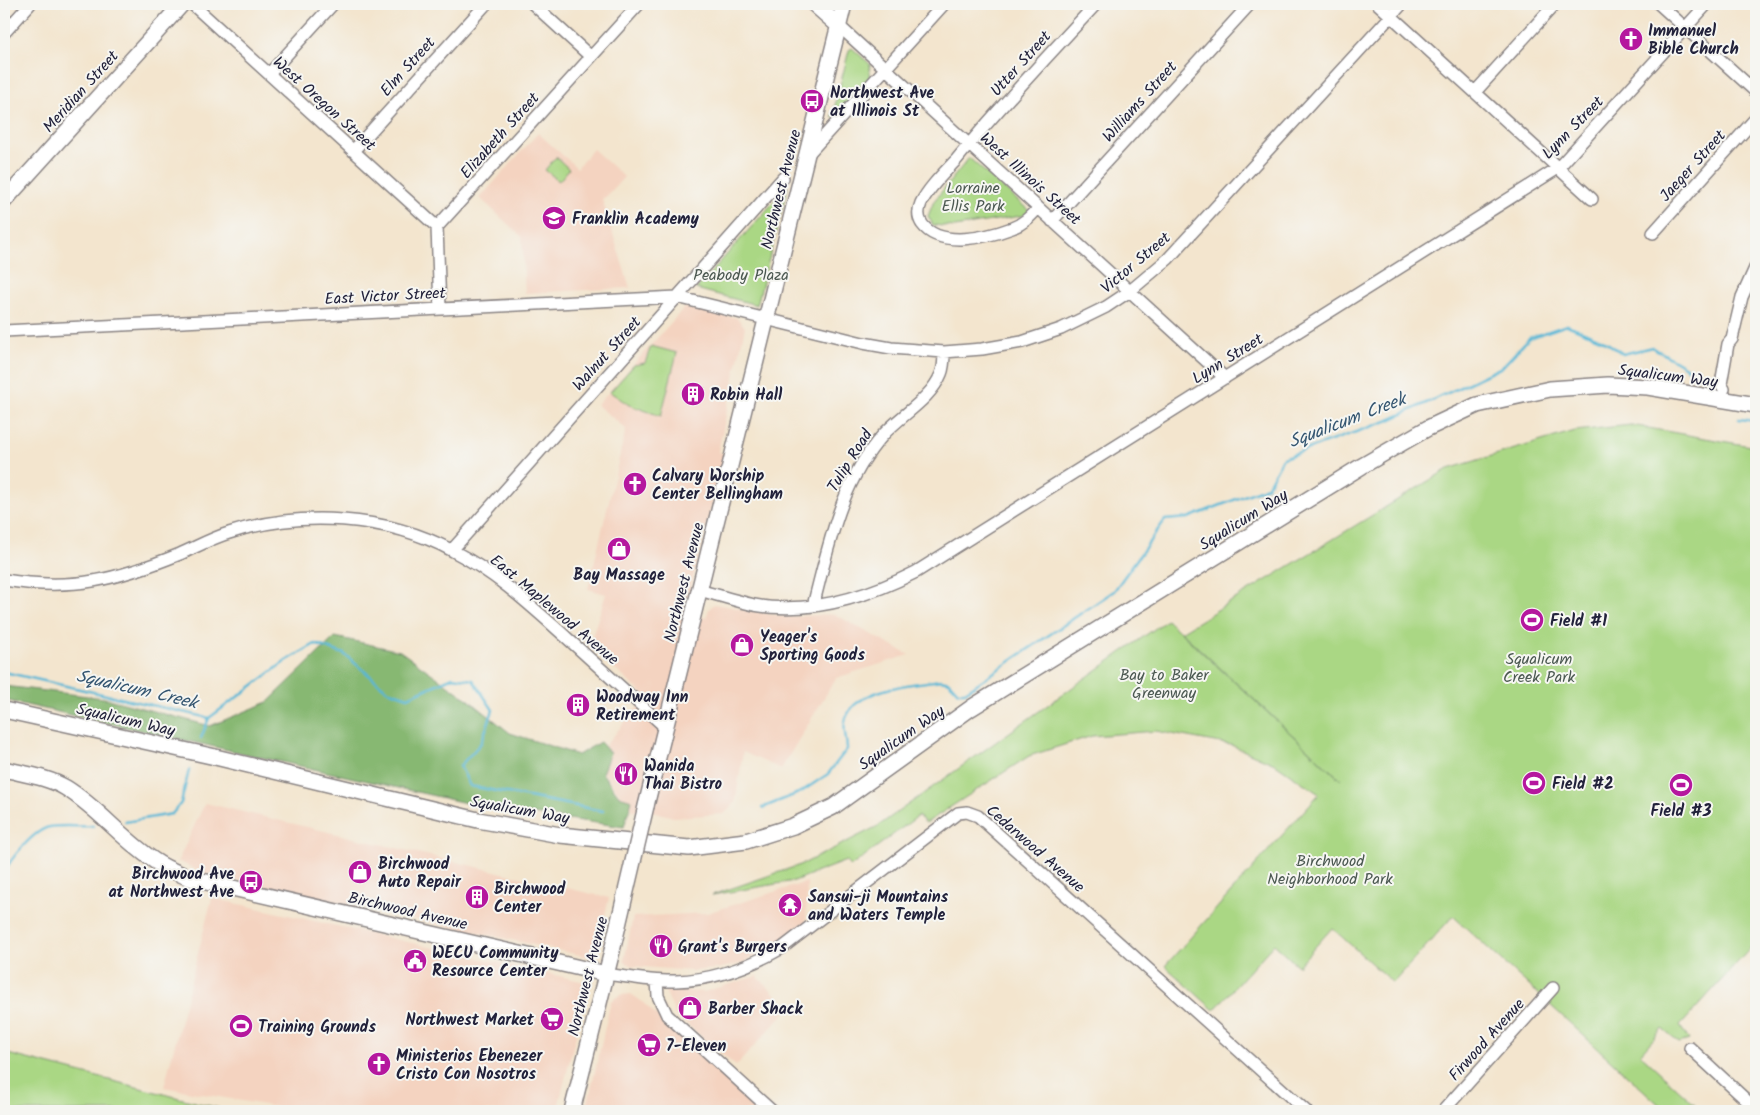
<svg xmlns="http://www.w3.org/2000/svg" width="1760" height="1115" font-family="Kalam,sans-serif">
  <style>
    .built { fill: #f4d3c0 }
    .green { fill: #aad784; stroke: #667c60 }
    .forest { fill: #87b872; stroke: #546d56 }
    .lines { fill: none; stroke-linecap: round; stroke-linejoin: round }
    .stream { stroke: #57b7d6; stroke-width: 2.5 }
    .street-casing { stroke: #8a8484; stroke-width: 14 }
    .secondary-casing { stroke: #8a8484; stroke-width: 18 }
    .street { stroke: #fff; stroke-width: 11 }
    .secondary { stroke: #fff; stroke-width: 15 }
    .secondary-bridge-casing { stroke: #8a8484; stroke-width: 18; stroke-linecap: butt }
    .secondary-bridge { stroke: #fff; stroke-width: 15 }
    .labels { text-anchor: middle; stroke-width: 4; stroke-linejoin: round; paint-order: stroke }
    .poi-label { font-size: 16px; font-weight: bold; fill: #22223b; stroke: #f6f6f2; text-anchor: start }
    .street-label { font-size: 16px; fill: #22223b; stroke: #f6f6f2 }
    .park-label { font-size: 16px; fill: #4b5851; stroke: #f6f6f2 }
    .water-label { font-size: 18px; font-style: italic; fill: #355671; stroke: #f6f6f2 }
  </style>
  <rect width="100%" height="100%" fill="#f6f6f2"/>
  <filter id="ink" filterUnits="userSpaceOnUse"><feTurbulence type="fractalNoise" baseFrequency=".02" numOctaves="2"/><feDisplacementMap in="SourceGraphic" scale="10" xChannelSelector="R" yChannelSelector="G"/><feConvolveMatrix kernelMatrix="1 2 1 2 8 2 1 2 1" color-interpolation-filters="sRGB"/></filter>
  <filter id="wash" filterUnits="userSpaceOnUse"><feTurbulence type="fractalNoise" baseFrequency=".0096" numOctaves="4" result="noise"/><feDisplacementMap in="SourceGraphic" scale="20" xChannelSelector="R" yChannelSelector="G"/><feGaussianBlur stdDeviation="1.12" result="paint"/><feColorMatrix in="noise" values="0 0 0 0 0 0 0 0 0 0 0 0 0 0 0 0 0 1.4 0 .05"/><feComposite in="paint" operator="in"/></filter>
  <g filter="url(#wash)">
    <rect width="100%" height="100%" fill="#f3e5ce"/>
    <path class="built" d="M538,133L577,168L593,149L624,177L608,195L602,199L630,288L525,293L522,237L480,198Z
      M685,307L737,318L745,327L718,452L725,454L684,613L706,618L709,609L714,604L786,617L834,614L909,655L836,678L781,769L743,752L735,803L724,814L673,817L656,812L632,810L603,772L611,753L605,746L646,697L589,646L606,594L588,589L626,429L597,405Z
      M205,803L609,898L594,958L202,873L178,861Z
      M807,882L806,924L786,940L740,964L717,969L693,971L632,966L624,961L633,917L707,913Z
      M212,898L585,982L588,987L557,1111H298L164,1087Z
      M757,976L789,1008L736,1066L675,1014L665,990L704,992Z
      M631,994L641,1001L760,1111H586L611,1001L620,995Z"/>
    <path class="green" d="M852,48L870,64L869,80L833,118L832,117L849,50Z
      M556,157L569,169L559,181L545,170Z
      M969,158L1033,214L955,227L933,225L928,216L934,201Z
      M788,186L757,305L696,289Z
      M651,346L677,353L661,416L629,405L610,392L634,365L645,363Z
      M1631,425L1756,447V942L1680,1026L1689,1040L1679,1043L1662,1029L1640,1054L1702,1111H1666L1453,916L1393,983L1332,928L1298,966L1274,944L1214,1010L1165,966L1319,794L1277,765L1231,745L1156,731L1092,736L1029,756L926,823L918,816L850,867L846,861L794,881L712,895L803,864L878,826L1167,620L1341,780L1181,632L1448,469L1575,431Z
      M4,1053L230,1111H4Z"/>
    <path class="forest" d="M335,637L400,651L469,700L510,733L578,755L600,742L610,753L602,773L619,796L632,800L624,827L484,807L4,700V686L104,698L210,726L268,702Z"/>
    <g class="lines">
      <path class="stream" d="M1739,419L1756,421
        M4,672L209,718L286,661L315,644L344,654L387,690L408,697L453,677L473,680L493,710L481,743L460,766L470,786L603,811
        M201,738L209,718
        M762,808L801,792L828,774L847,749C847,741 843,730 845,722C851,688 914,684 941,680L949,682L958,692H965L1114,591L1165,520L1188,518L1267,487L1283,458L1387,421L1448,393L1502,367L1529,338L1567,325L1603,340L1623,354L1652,347L1703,377
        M125,822L172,814L181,803L189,770
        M4,873C10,859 35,829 50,827C64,825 79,827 93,826"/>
    </g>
  </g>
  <g filter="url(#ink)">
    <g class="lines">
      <g class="street-casing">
        <path id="street" d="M192,4L437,227
          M533,4L591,57
          M1378,4L1592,199
          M1659,4L1756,92
          M839,26L1225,378
          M4,33L30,4
          M269,74L333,4
          M1475,92L1555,4
          M353,151L486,4
          M808,154L944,4
          M1038,208C1030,217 1023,224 1012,228C988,237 940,249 922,224C918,218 918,210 921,203C929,187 945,172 957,159C1001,105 1049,55 1096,4
          M1052,221L1250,4
          M1653,233L1756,118
          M440,308L437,227L639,4
          M4,331L677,297L863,343L891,348L944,352L982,349L1022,342L1061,329L1106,307L1130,291L1168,259L1402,4
          M1724,389L1721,384L1728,344L1732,339L1742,297L1756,266
          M452,550L783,178
          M4,580C73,591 116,580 180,554C196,547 212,538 229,533C300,510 387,515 453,551C496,573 531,606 567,638C600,668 632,697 665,727
          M699,590C717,595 736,601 754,605C810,615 867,597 916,572L1558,168L1707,4
          M813,606C829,545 840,483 883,435C901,415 931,399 941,374C944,367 944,359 944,352
          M606,974C629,977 653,982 676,981C714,980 749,967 782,948L958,813L967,812L978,816L1306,1111
          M657,981L658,996L667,1015L772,1111
          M1690,1048L1756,1109
          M1443,1111L1553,988"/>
      </g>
      <g class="secondary-casing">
        <path id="secondary" d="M814,4L839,26
          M4,201L182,4
          M4,710L211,756L478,820L560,835L689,848L746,841L793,826L833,807L971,708L1362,466L1428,428L1477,405L1550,389L1608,385L1648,387L1756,405
          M4,769C24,774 48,777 66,788C100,809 124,842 158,863C167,869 179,873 189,878L606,974
          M646,806L844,4
          M572,1111L612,951"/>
      </g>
      <use href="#street" class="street"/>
      <use href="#secondary" class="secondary"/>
      <g class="secondary-bridge-casing">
        <path id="secondary-bridge" d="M612,951L646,806"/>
      </g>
      <use href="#secondary-bridge" class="secondary-bridge"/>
    </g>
  </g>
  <defs>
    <g id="church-disc" transform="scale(1.25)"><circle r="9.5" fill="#b5179e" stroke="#f6f6f2"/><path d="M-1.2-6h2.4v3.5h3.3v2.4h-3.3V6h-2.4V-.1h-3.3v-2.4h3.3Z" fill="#fff"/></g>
    <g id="bus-disc" transform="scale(1.25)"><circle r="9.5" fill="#b5179e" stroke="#f6f6f2"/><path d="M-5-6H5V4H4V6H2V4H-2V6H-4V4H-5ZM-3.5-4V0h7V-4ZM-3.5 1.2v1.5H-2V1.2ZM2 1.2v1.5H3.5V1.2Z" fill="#fff"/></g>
    <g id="school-disc" transform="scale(1.25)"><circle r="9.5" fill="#b5179e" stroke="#f6f6f2"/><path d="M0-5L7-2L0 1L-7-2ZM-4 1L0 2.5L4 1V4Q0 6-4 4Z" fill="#fff"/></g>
    <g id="building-disc" transform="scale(1.25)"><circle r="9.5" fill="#b5179e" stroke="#f6f6f2"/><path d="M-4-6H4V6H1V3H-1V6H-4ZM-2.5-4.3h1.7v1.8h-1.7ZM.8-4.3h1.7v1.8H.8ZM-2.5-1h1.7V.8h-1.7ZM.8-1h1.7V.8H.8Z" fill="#fff"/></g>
    <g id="shop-disc" transform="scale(1.25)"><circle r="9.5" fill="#b5179e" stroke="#f6f6f2"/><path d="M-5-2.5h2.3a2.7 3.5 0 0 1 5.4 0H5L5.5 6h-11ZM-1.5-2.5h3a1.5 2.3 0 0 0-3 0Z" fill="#fff"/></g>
    <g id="stadium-disc" transform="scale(1.25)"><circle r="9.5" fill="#b5179e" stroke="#f6f6f2"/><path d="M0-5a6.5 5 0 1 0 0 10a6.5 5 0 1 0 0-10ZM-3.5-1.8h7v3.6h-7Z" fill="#fff"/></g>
    <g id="restaurant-disc" transform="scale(1.25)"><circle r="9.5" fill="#b5179e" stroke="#f6f6f2"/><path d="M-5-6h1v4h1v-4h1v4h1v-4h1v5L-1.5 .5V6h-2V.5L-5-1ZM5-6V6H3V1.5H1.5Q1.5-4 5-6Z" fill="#fff"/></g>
    <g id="temple-disc" transform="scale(1.25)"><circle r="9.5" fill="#b5179e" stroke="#f6f6f2"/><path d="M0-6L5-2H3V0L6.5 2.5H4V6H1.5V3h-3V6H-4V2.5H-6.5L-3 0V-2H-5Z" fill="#fff"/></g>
    <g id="civic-disc" transform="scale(1.25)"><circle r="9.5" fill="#b5179e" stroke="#f6f6f2"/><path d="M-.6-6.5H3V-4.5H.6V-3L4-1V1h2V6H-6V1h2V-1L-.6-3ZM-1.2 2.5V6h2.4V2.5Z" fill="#fff"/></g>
    <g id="supermarket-disc" transform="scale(1.25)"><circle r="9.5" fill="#b5179e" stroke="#f6f6f2"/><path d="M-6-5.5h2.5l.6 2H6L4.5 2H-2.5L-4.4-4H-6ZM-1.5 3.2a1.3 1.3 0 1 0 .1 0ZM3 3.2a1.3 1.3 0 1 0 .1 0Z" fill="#fff"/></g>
  </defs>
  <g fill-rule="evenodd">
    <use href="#church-disc" x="1631" y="39"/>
    <use href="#bus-disc" x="812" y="101"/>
    <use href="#school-disc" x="554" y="218"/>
    <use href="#building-disc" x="693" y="394"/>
    <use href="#church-disc" x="635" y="484"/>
    <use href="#shop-disc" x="619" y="549"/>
    <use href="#stadium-disc" x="1532" y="620"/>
    <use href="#shop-disc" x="742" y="645"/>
    <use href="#building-disc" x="578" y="705"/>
    <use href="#restaurant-disc" x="626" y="774"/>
    <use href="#stadium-disc" x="1534" y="783"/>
    <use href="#stadium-disc" x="1681" y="785"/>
    <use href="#shop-disc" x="360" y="872"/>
    <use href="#bus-disc" x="251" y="882"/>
    <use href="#building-disc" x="477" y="897"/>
    <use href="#temple-disc" x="790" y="905"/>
    <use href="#restaurant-disc" x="661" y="946"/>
    <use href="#civic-disc" x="415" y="961"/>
    <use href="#shop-disc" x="690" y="1008"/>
    <use href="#supermarket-disc" x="552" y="1019"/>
    <use href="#stadium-disc" x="241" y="1026"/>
    <use href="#supermarket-disc" x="649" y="1045"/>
    <use href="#church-disc" x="379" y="1064"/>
  </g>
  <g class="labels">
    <g class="poi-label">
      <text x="1648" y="36">Immanuel<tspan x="1648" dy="18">Bible Church</tspan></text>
      <text x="830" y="98">Northwest Ave<tspan x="830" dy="18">at Illinois St</tspan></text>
      <text x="572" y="224">Franklin Academy</text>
      <text x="710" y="400">Robin Hall</text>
      <text x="652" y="481">Calvary Worship<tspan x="652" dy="18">Center Bellingham</tspan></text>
      <text x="619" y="580" text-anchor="middle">Bay Massage</text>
      <text x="1550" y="626">Field #1</text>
      <text x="760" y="642">Yeager's<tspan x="760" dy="18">Sporting Goods</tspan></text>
      <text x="596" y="702">Woodway Inn<tspan x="596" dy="18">Retirement</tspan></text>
      <text x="644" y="771">Wanida<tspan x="644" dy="18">Thai Bistro</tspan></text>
      <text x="1552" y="789">Field #2</text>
      <text x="1681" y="816" text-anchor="middle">Field #3</text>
      <text x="378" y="869">Birchwood<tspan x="378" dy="18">Auto Repair</tspan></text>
      <text x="234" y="879" text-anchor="end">Birchwood Ave<tspan x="234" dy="18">at Northwest Ave</tspan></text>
      <text x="494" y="894">Birchwood<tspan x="494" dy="18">Center</tspan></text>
      <text x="808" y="902">Sansui-ji Mountains<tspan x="808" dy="18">and Waters Temple</tspan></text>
      <text x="678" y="952">Grant's Burgers</text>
      <text x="432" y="958">WECU Community<tspan x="432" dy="18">Resource Center</tspan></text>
      <text x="708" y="1014">Barber Shack</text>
      <text x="534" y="1025" text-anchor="end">Northwest Market</text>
      <text x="258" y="1032">Training Grounds</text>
      <text x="666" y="1051">7-Eleven</text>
      <text x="396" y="1061">Ministerios Ebenezer<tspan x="396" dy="18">Cristo Con Nosotros</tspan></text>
    </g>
    <g class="street-label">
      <text transform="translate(1020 63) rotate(-48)" y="6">Utter Street</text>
      <text transform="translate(407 66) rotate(-48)" y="6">Elm Street</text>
      <text transform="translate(80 91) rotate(-48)" y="6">Meridian Street</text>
      <text transform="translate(1139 101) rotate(-48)" y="6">Williams Street</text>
      <text transform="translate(325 103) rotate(42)" y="6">West Oregon Street</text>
      <text transform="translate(1572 127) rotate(-46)" y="6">Lynn Street</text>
      <text transform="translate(499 135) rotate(-48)" y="6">Elizabeth Street</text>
      <text transform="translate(1692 165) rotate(-48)" y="6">Jaeger Street</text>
      <text transform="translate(1031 178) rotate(42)" y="6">West Illinois Street</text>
      <text transform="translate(780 189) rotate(-76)" y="6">Northwest Avenue</text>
      <text transform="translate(1135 262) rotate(-40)" y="6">Victor Street</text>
      <text transform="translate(385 295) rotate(-3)" y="6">East Victor Street</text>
      <text transform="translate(606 353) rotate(-48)" y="6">Walnut Street</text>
      <text transform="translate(1227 358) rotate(-32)" y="6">Lynn Street</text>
      <text transform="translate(1668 375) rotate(7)" y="6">Squalicum Way</text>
      <text transform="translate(849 460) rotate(-58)" y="6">Tulip Road</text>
      <text transform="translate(1243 519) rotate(-32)" y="6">Squalicum Way</text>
      <text transform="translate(683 582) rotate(-76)" y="6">Northwest Avenue</text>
      <text transform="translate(555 609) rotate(40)" y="6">East Maplewood Avenue</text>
      <text transform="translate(126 719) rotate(13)" y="6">Squalicum Way</text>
      <text transform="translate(901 737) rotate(-35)" y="6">Squalicum Way</text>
      <text transform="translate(520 809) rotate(10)" y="6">Squalicum Way</text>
      <text transform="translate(1036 848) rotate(41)" y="6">Cedarwood Avenue</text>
      <text transform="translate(408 910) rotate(13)" y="6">Birchwood Avenue</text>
      <text transform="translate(587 976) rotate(-76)" y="6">Northwest Avenue</text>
      <text transform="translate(1486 1039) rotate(-48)" y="6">Firwood Avenue</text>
    </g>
    <g class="park-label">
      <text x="973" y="193">Lorraine<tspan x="973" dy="18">Ellis Park</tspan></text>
      <text x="741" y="280">Peabody Plaza</text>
      <text x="1539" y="664">Squalicum<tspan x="1539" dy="18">Creek Park</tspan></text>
      <text x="1164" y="680">Bay to Baker<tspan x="1164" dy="18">Greenway</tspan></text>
      <text x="1330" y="866">Birchwood<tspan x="1330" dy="18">Neighborhood Park</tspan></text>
    </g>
    <g class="water-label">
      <text transform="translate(1347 420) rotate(-21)" y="6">Squalicum Creek</text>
      <text transform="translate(137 689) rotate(13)" y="6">Squalicum Creek</text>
    </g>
  </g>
  <rect width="1760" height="1115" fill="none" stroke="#f6f6f2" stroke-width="20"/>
</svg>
